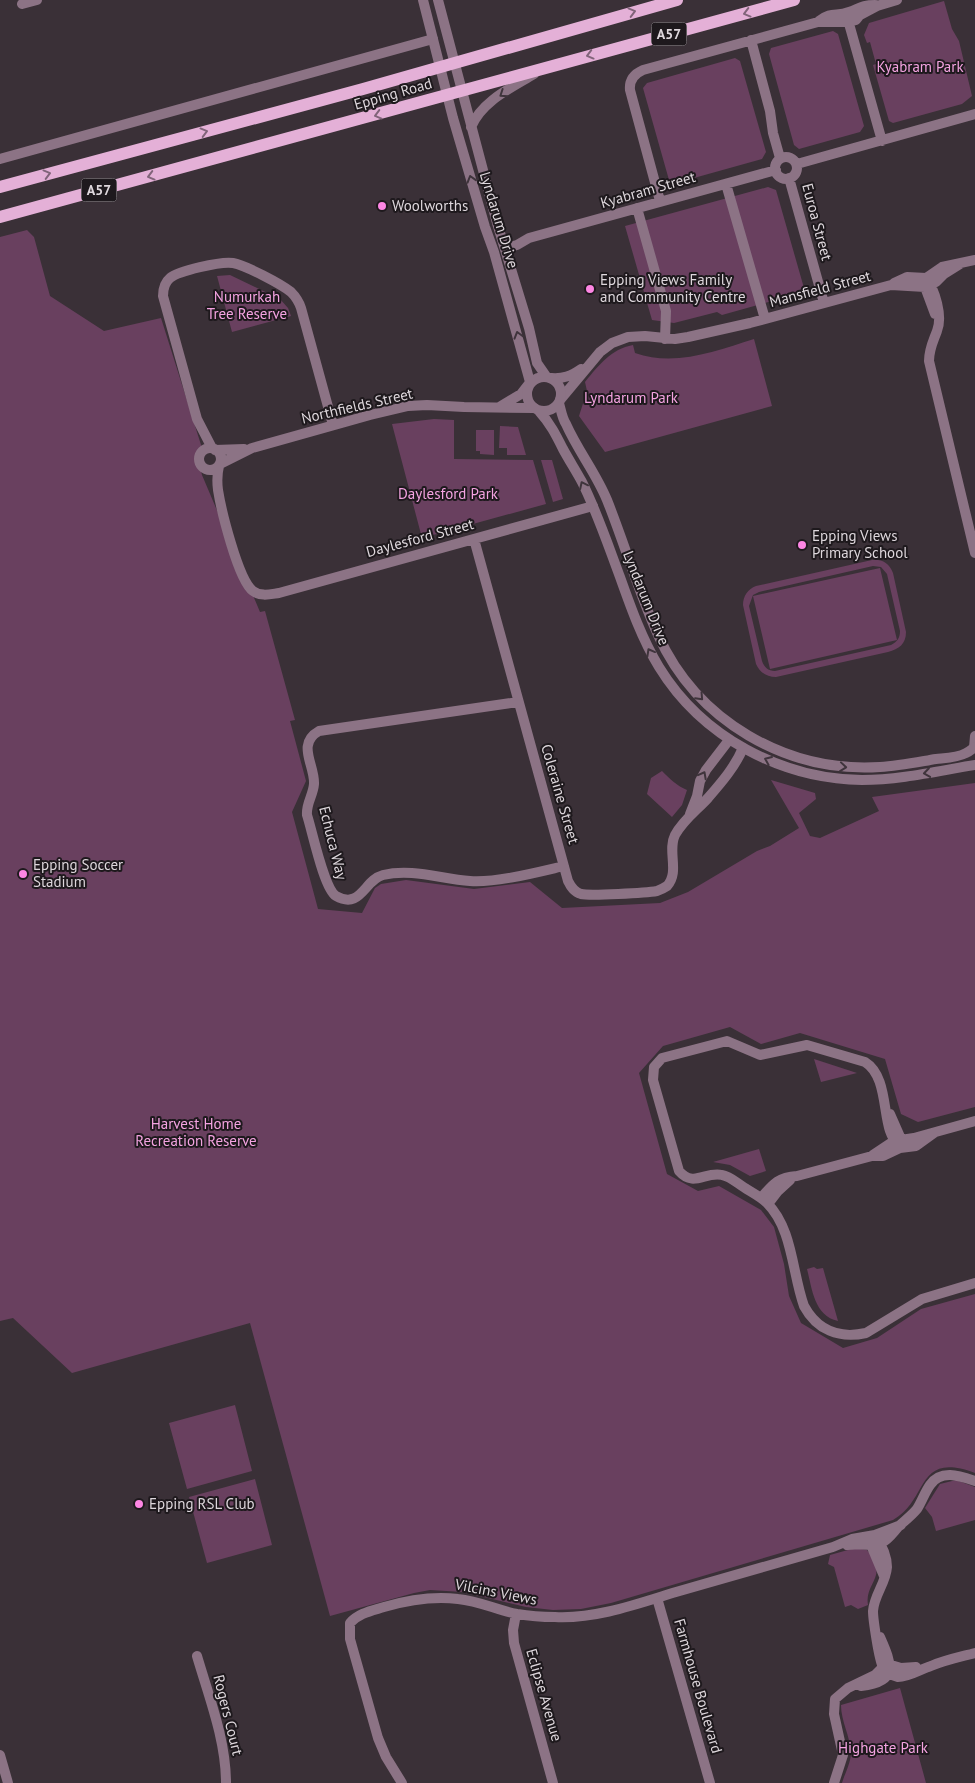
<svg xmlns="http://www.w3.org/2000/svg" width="975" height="1783" font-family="'PT Sans',sans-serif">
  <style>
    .green { fill: #69405f; fill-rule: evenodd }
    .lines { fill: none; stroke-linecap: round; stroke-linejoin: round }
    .minor { stroke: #8c7385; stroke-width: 10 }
    .tertiary { stroke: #8c7385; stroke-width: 10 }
    .primary { stroke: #e4b0d7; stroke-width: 12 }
    .oneway { stroke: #81647a }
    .oneway2 { stroke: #3f343c }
    .poi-dot { fill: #fd86e3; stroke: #1e191d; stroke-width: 2 }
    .labels { text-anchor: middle; stroke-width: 4; stroke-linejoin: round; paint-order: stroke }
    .shield { fill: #1e191d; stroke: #a49ea3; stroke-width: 1 }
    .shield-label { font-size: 14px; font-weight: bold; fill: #ded7dc }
    .park-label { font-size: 15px; fill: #f4a3e1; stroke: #1e191d }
    .street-label { font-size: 15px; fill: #ded7dc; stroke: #1e191d }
    .poi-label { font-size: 15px; fill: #ded7dc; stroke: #1e191d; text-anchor: start }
  </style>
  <rect width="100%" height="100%" fill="#3a3037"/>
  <path class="green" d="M944,1L952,29L959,41L972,96L962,104L893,123L889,121L873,65L876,64L870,42L867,43L864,35L869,23Z
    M833,31L838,34L864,126L860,132L799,149L794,145L769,54L771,48Z
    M735,58L740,61L766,152L762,159L676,183L669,180L643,88L647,83Z
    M768,187L776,190L804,288L801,293L722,315L717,312L674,323L652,320L625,226Z
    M27,230L34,237L50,296L104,331L161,318L202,448L197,456L202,475L260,612L265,611L295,720L290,721L306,781L292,812L318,909L362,913L375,888L381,884L406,880L474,889L530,882L562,908L660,903L688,892L757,851L770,846L799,828L771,780L815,793L816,799L799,813L810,836L820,838L879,811L872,797L975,783V1107L918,1122L901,1114L885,1059L800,1033L761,1044L730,1027L663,1046L639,1073L667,1174L698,1191L719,1186L761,1210L774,1227L784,1264L789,1296L801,1323L843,1348L877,1338L921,1309L975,1294V1473C915,1451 930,1499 893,1520L611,1603L581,1609L553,1610L526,1607L463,1592L430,1590L414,1593L330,1616L250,1323L72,1373L13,1318L0,1321V237Z
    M230,275L280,299L288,308L291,316L232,332L217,276Z
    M754,339L772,406L605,452L579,416L587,391L585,382C599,365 611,349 633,345L635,353C675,367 716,351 754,339Z
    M434,419L454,420V459L533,460L546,504L422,538L392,424Z
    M500,426L518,427L526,455H507V448H499Z
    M476,430H494V455L480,454V451H476Z
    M541,460H552L563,499L553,502Z
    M872,560C882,559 889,563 893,573L906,632C906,644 899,649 888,652L776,677C767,677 760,673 756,664L743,605C743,596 748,589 756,586ZM873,566L881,567L887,574L900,631C900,638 897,642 891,645L775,671C768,671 764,667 762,661L749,606L753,595L759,592Z
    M880,568L897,640L770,669L753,596Z
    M662,771C670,779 677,786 687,790L682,805L672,817L647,794L651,778Z
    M814,1059L857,1073L821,1082Z
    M759,1149L766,1171L750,1176L730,1165L713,1162Z
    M814,1267L817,1269L823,1268L838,1321C814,1316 812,1288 807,1269Z
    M235,1405L252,1471L187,1489L169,1423Z
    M255,1479L272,1545L207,1563L189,1497Z
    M956,1480L975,1487V1520L936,1531L932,1517L925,1508L940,1484Z
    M855,1548L867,1550C890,1577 864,1582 868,1605L858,1609L851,1605L845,1607L834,1567L828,1564L830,1555Z
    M900,1688L926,1783H842C845,1773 851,1763 851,1752C850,1736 841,1721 841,1705Z"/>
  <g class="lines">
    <path class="minor" d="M22,4L37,0
      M846,13L882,141
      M819,21C832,11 836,17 849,12C860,8 862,5 875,5
      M751,40L770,111L773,133L780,158
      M775 168a11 11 0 1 1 22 0a11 11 0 1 1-22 0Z
      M0,159L433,39
      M797,164L975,114
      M789,178L824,303
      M726,184L765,319
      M660,201L630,90C629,80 634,74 643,70L818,22H849L856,20L860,15L877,6L897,0
      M637,208L666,311L665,339
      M506,248L517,245L529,238L776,170
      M926,278C935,290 943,316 937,331C933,342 929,349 929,361L975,553
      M925,280V287L935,314
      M894,283L907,277L926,278L942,267L975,260
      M551,378C563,379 571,376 581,369
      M560,400L600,352L612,343L628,337L645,336L675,339L688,337L750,323L891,285L925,287L936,282L944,274L960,264
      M501,406L521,394L528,385
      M199 459a11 11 0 1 1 22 0a11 11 0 1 1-22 0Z
      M212,448L197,419L163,296C163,289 164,283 170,278C178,271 221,261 233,263C245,265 281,284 291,292C296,297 299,302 301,308L333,425
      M215,450L244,449
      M220,464L252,448L370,415L408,406L427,405L464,407L534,408
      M219,466C217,474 217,482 218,490C221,509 238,580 253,591C261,597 271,594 279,593L593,506
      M474,539L568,881C571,887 574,892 581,894C590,896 646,893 657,891C660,890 664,888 667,886C680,872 667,851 675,835C683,820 697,810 708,798C721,783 735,767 743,748
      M518,702L319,731C296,744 315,765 314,784C313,796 306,803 307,815C312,830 324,889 336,896C361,910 364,880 383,875C412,868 441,879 470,881C496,883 538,872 564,866
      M974,748L975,736
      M690,814L697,796L700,781L706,770L729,740
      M890,1114L901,1139L900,1145
      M900,1148C896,1143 892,1137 890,1131C883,1110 886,1075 865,1062L807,1045L760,1055L727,1041L662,1058L654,1067L653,1080L679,1171C694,1188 705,1171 722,1175C730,1176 738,1184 745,1188C753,1193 761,1197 767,1203C793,1229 792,1273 804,1306C817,1330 839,1339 866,1333L922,1299L975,1283
      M873,1155L894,1141L914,1138L975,1121
      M761,1198C773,1184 778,1177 797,1176L872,1156H883L900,1148L916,1146L934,1133
      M768,1204L778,1191L790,1180
      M875,1535C882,1545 887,1555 887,1567C886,1583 874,1595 873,1611C873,1619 879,1660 883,1667C885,1672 893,1676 898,1677C909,1677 921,1669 931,1666C945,1660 960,1657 975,1653
      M873,1541L871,1545L884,1576
      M847,1545C857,1543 871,1547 881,1543C889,1540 894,1531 900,1525C906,1520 912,1515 917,1509C922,1501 925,1492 930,1485C941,1469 960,1476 975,1481
      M657,1598L710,1783
      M516,1614L513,1630L514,1643L553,1783
      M197,1656C209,1697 226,1740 226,1783
      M861,1686C899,1682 892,1664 880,1637
      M0,1755L8,1783
      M402,1783L386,1757L378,1738L350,1639V1623C359,1613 371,1611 384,1607C408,1600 433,1596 458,1599C479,1601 497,1610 517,1614C529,1616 542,1617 555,1617C596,1619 637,1604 676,1592C729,1577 781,1562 833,1547L852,1539L875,1535L901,1525
      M834,1783L843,1755L834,1714L835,1699L848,1688L875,1675L883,1667L891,1665L901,1668L916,1667"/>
    <path class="tertiary" d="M423,0L453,118L485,227L494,252L530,382
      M438,0L497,223L529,328L537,363L546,376
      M471,127C482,101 511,88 534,74
      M527 394a17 17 0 1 1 34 0a17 17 0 1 1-34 0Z
      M559,403C561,410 562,418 566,424C578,451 596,473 607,500C625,545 638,591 658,635C697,721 786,773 880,767C899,766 918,762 936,759C946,758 957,758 966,753C969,752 972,749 975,747
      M539,411C550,423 556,435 563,449C569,460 576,471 582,482C597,512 608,545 620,577C631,608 642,639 659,667C702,737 781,779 862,780C900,780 938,771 975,765"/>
    <path class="primary" d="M0,187L363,89L677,0
      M0,217L794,0"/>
  </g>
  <defs><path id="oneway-chevron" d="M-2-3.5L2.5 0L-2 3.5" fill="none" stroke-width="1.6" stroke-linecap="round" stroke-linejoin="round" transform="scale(1.25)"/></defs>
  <g class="oneway">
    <use href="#oneway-chevron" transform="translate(632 12) rotate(-15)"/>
    <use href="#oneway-chevron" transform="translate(747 13) rotate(165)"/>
    <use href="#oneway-chevron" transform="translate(590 55) rotate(165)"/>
    <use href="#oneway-chevron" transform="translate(378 115) rotate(165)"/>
    <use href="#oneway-chevron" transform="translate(204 132) rotate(-15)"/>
    <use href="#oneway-chevron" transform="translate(47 174) rotate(-15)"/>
    <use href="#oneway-chevron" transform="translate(151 176) rotate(165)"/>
  </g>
  <g class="oneway2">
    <use href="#oneway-chevron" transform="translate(503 94) rotate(146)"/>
    <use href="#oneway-chevron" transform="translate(471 179) rotate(-107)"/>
    <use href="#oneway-chevron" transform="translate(518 335) rotate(-106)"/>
    <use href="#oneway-chevron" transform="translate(583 485) rotate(-116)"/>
    <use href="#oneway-chevron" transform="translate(650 652) rotate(-119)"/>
    <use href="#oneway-chevron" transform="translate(700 697) rotate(47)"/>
    <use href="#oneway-chevron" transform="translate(768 760) rotate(-157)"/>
    <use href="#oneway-chevron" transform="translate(843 767) rotate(6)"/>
    <use href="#oneway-chevron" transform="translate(927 773) rotate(172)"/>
    <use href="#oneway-chevron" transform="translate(703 775) rotate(-62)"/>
  </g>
  <g class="poi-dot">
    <circle cx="382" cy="206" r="5"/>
    <circle cx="590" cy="289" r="5"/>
    <circle cx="802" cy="545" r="5"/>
    <circle cx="23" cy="874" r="5"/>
    <circle cx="139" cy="1504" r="5"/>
  </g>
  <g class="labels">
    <g class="shield">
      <rect x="651.5" y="22.5" width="35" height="23" rx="4"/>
      <rect x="81.5" y="178.5" width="35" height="23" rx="4"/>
    </g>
    <g class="shield-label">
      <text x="669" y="39">A57</text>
      <text x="99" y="195">A57</text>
    </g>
    <g class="park-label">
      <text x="920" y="72">Kyabram Park</text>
      <text x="247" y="302">Numurkah<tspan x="247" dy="17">Tree Reserve</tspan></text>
      <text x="631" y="403">Lyndarum Park</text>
      <text x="448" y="499">Daylesford Park</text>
      <text x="196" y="1129">Harvest Home<tspan x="196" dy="17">Recreation Reserve</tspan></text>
      <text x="883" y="1753">Highgate Park</text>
    </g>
    <g class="street-label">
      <text transform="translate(393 94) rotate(-16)" y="5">Epping Road</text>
      <text transform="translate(648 190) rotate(-16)" y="5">Kyabram Street</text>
      <text transform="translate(499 220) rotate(73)" y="5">Lyndarum Drive</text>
      <text transform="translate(817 222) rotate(75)" y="5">Euroa Street</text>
      <text transform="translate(820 289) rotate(-15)" y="5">Mansfield Street</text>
      <text transform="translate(357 406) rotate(-13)" y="5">Northfields Street</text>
      <text transform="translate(420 538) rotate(-15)" y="5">Daylesford Street</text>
      <text transform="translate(646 598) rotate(68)" y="5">Lyndarum Drive</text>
      <text transform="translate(560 794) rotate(74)" y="5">Coleraine Street</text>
      <text transform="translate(333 843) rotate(76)" y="5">Echuca Way</text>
      <text transform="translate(496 1592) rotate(11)" y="5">Vilcins Views</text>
      <text transform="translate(698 1686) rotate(74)" y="5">Farmhouse Boulevard</text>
      <text transform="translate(544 1695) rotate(74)" y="5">Eclipse Avenue</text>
      <text transform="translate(228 1715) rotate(76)" y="5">Rogers Court</text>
    </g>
    <g class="poi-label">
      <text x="392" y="211">Woolworths</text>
      <text x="600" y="285">Epping Views Family<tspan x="600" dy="17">and Community Centre</tspan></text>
      <text x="812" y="541">Epping Views<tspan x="812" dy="17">Primary School</tspan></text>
      <text x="33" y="870">Epping Soccer<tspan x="33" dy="17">Stadium</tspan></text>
      <text x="149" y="1509">Epping RSL Club</text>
    </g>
  </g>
</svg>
